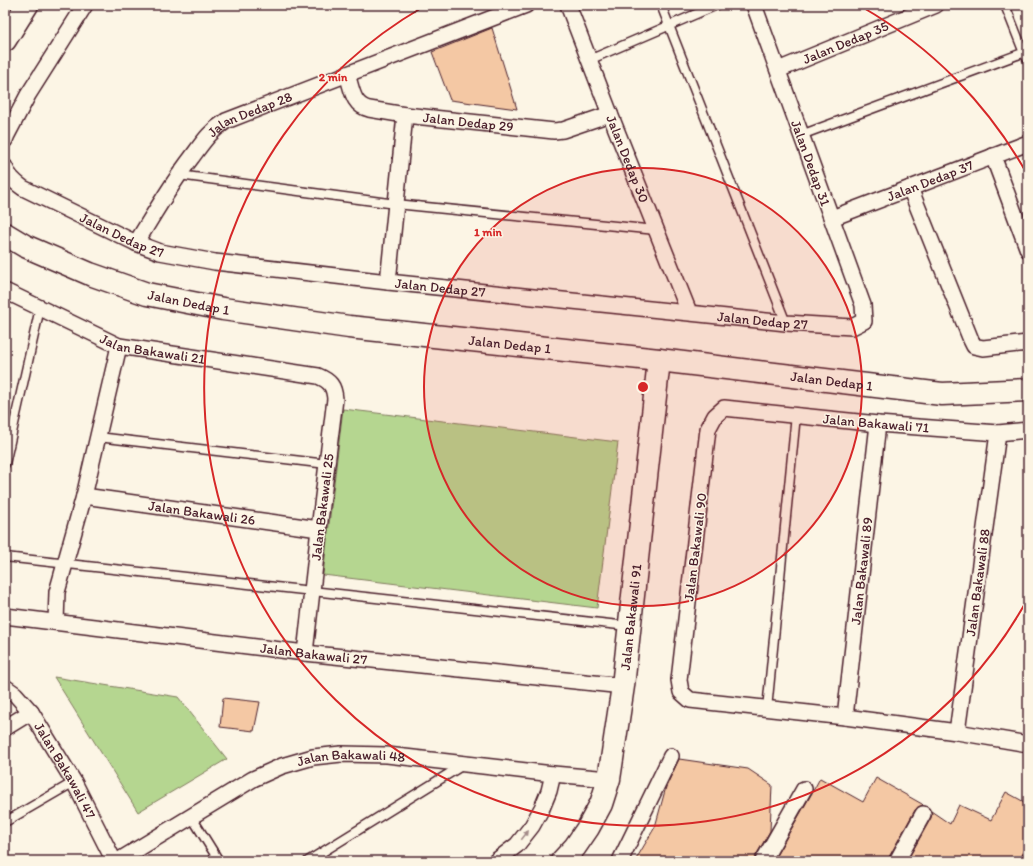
<svg xmlns="http://www.w3.org/2000/svg" width="1033" height="866" font-family="Itim,sans-serif">
  <style>
    .green { fill: #b5d690; stroke: #807a5e }
    .building { fill: #f4c8a4; stroke: #4a1f2b }
    .lines { fill: none; stroke-linecap: round; stroke-linejoin: round }
    .lane-casing { stroke: #4a1f2b; stroke-width: 11 }
    .street-casing { stroke: #4a1f2b; stroke-width: 18 }
    .secondary-casing { stroke: #4a1f2b; stroke-width: 25 }
    .lane { stroke: #fcf5e5; stroke-width: 8 }
    .street { stroke: #fcf5e5; stroke-width: 15 }
    .secondary { stroke: #fcf5e5; stroke-width: 22 }
    .oneway { fill: #a38a88 }
    .ring { fill: none; stroke: #d62828; stroke-width: 2 }
    .labels { text-anchor: middle; stroke-width: 3; stroke-linejoin: round; paint-order: stroke }
    .street-label { font-size: 14px; fill: #4a1f2b; stroke: #fcf5e5 }
    .centre { fill: #d62828; stroke: #fcf5e5; stroke-width: 2 }
    .ring-label { font-size: 12px; text-anchor: middle; font-weight: bold; fill: #d62828; stroke: #fcf5e5; stroke-width: 3; stroke-linejoin: round; paint-order: stroke }
  </style>
  <rect width="100%" height="100%" fill="#fcf5e5"/>
  <filter id="ink" filterUnits="userSpaceOnUse"><feTurbulence type="fractalNoise" baseFrequency=".025" numOctaves="2"/><feDisplacementMap in="SourceGraphic" scale="8" xChannelSelector="R" yChannelSelector="G"/><feConvolveMatrix kernelMatrix="1 2 1 2 8 2 1 2 1" color-interpolation-filters="sRGB"/></filter>
  <g filter="url(#ink)">
    <path class="green" d="M343,409L618,442L597,608L323,575Z
      M54,677L178,697L227,759L138,812Z"/>
    <path class="building" d="M492,28L517,109L450,100L432,52Z
      M223,698L260,702L254,731L220,727Z
      M679,759L748,769L772,785L770,831L755,857L754,861H635L655,827L666,787Z
      M820,778L863,802L876,778L922,804L923,805L918,807L915,810L889,857L888,861H773L812,793Z
      M1006,792L1028,804V844L1019,861H907L931,818L932,814L931,811L950,824L959,805L991,820Z"/>
    <g class="lines">
      <g class="lane-casing">
        <path id="lane" d="M661,5L786,323
          M1005,5L1024,53L1028,60
          M589,60L717,5
          M801,135L1028,51
          M179,175L396,204L656,230
          M98,437L327,464
          M5,464L40,308
          M5,557L628,626
          M767,709L796,415
          M191,816L219,861
          M5,822L74,782
          M308,861L463,765"/>
      </g>
      <g class="street-casing">
        <g id="street">
          <path id="s1" d="M568,5L610,114L689,312"/>
          <path id="s2" d="M778,70L936,5"/>
          <path id="s3" d="M347,74C352,88 352,105 369,109L405,115L554,131L563,130L610,114"/>
          <path d="M5,140L7,135L28,95L85,5"/>
          <path d="M993,156L1028,250"/>
          <path id="s4" d="M5,167C8,177 16,183 23,188L136,243L160,252L215,262L388,282L786,323L852,327L864,321L863,305L754,5"/>
          <path d="M910,188L971,340L974,346L983,348L1028,343"/>
          <path id="s5" d="M832,218L1028,143"/>
          <path id="s6" d="M136,243C154,214 171,184 192,157C203,142 210,131 226,121L526,5"/>
          <path d="M388,282L405,115"/>
          <path id="s7" d="M5,291L119,346L318,376C330,381 334,386 335,399L319,529L305,653"/>
          <path d="M1028,430L998,433L878,424L724,408L715,416L708,429L679,680L681,692L690,700L845,717L957,732L1028,744"/>
          <path id="s8" d="M84,496L319,529"/>
          <path id="s9" d="M5,616L305,653L623,686"/>
          <path d="M56,622L57,592L61,578L84,496L119,346"/>
          <path id="s10" d="M5,687L15,694L31,712L74,782L114,861"/>
          <path id="s11" d="M845,717L878,424"/>
          <path d="M5,728L31,712"/>
          <path id="s12" d="M957,732L998,433"/>
          <path id="s13" d="M118,861L253,779L282,766L313,757L341,754L387,755L553,774L609,779"/>
          <path d="M496,861L517,845L532,826L542,808L549,791L553,774"/>
          <path d="M620,861L671,756"/>
          <path d="M763,861L804,789"/>
          <path d="M897,861L923,814"/>
        </g>
      </g>
      <g class="secondary-casing">
        <g id="secondary">
          <path d="M5,40L27,5"/>
          <path id="s14" d="M5,234L25,246L90,274L147,294L223,309L349,327L659,360L942,394L1028,390"/>
          <path id="s15" d="M562,861L575,847L588,828L601,804L609,779L623,686L659,360"/>
        </g>
      </g>
      <use href="#lane" class="lane"/>
      <use href="#street" class="street"/>
      <use href="#secondary" class="secondary"/>
    </g>
    <defs><path id="oneway-solid" d="M-6-.8H1V-3.2L6.5 0L1 3.2V.8H-6Z"/></defs>
    <use class="oneway" href="#oneway-solid" transform="translate(525 835) rotate(-52)"/>
  </g>
  <circle cx="643" cy="387" r="219" fill="#d62828" fill-opacity=".12"/>
  <g class="ring">
    <circle cx="643" cy="387" r="219"/>
    <path d="M1027 600A439 439 0 1 1 423 7M862 7A439 439 0 0 1 1027 174"/>
  </g>
  <g class="labels">
    <g class="street-label">
      <text dy="5" stroke="none"><textPath href="#s2" startOffset="73">Jalan Dedap 35</textPath></text>
      <text dy="5" stroke="none"><textPath href="#s6" startOffset="177">Jalan Dedap 28</textPath></text>
      <text dy="5" stroke="none"><textPath href="#s3" startOffset="144">Jalan Dedap 29</textPath></text>
      <text dy="5" stroke="none"><textPath href="#s1" startOffset="165">Jalan Dedap 30</textPath></text>
      <text transform="translate(811 163) rotate(70)" y="5">Jalan Dedap 31</text>
      <text dy="5" stroke="none"><textPath href="#s5" startOffset="105">Jalan Dedap 37</textPath></text>
      <text dy="5" stroke="none"><textPath href="#s4" startOffset="138">Jalan Dedap 27</textPath></text>
      <text dy="5" stroke="none"><textPath href="#s4" startOffset="462">Jalan Dedap 27</textPath></text>
      <text dy="5" stroke="none"><textPath href="#s14" startOffset="197">Jalan Dedap 1</textPath></text>
      <text dy="5" stroke="none"><textPath href="#s4" startOffset="786">Jalan Dedap 27</textPath></text>
      <text dy="5" stroke="none"><textPath href="#s14" startOffset="521">Jalan Dedap 1</textPath></text>
      <text dy="5" stroke="none"><textPath href="#s7" startOffset="160">Jalan Bakawali 21</textPath></text>
      <text dy="5" stroke="none"><textPath href="#s14" startOffset="845">Jalan Dedap 1</textPath></text>
      <text transform="translate(876 423) rotate(5)" y="5">Jalan Bakawali 71</text>
      <text transform="translate(322 507) rotate(-83)" y="5">Jalan Bakawali 25</text>
      <text dy="5" stroke="none"><textPath href="#s8" startOffset="119">Jalan Bakawali 26</textPath></text>
      <text transform="translate(695 547) rotate(-83)" y="5">Jalan Bakawali 90</text>
      <text dy="5" stroke="none"><textPath href="#s11" startOffset="147">Jalan Bakawali 89</textPath></text>
      <text dy="5" stroke="none"><textPath href="#s12" startOffset="151">Jalan Bakawali 88</textPath></text>
      <text dy="5" stroke="none"><textPath href="#s15" startOffset="259">Jalan Bakawali 91</textPath></text>
      <text dy="5" stroke="none"><textPath href="#s9" startOffset="311">Jalan Bakawali 27</textPath></text>
      <text dy="5" stroke="none"><textPath href="#s13" startOffset="260">Jalan Bakawali 48</textPath></text>
      <text dy="5" stroke="none"><textPath href="#s10" startOffset="104">Jalan Bakawali 47</textPath></text>
    </g>
  </g>
  <circle cx="643" cy="387" r="6" class="centre"/>
  <g class="ring-label">
    <text x="333" y="81">2 min</text>
    <text x="488" y="236">1 min</text>
  </g>
  <rect width="1033" height="866" fill="none" stroke="#fcf5e5" stroke-width="20"/>
  <rect x="10" y="10" width="1013" height="846" fill="none" stroke="#4a1f2b" stroke-width="1.5" filter="url(#ink)"/>
</svg>
